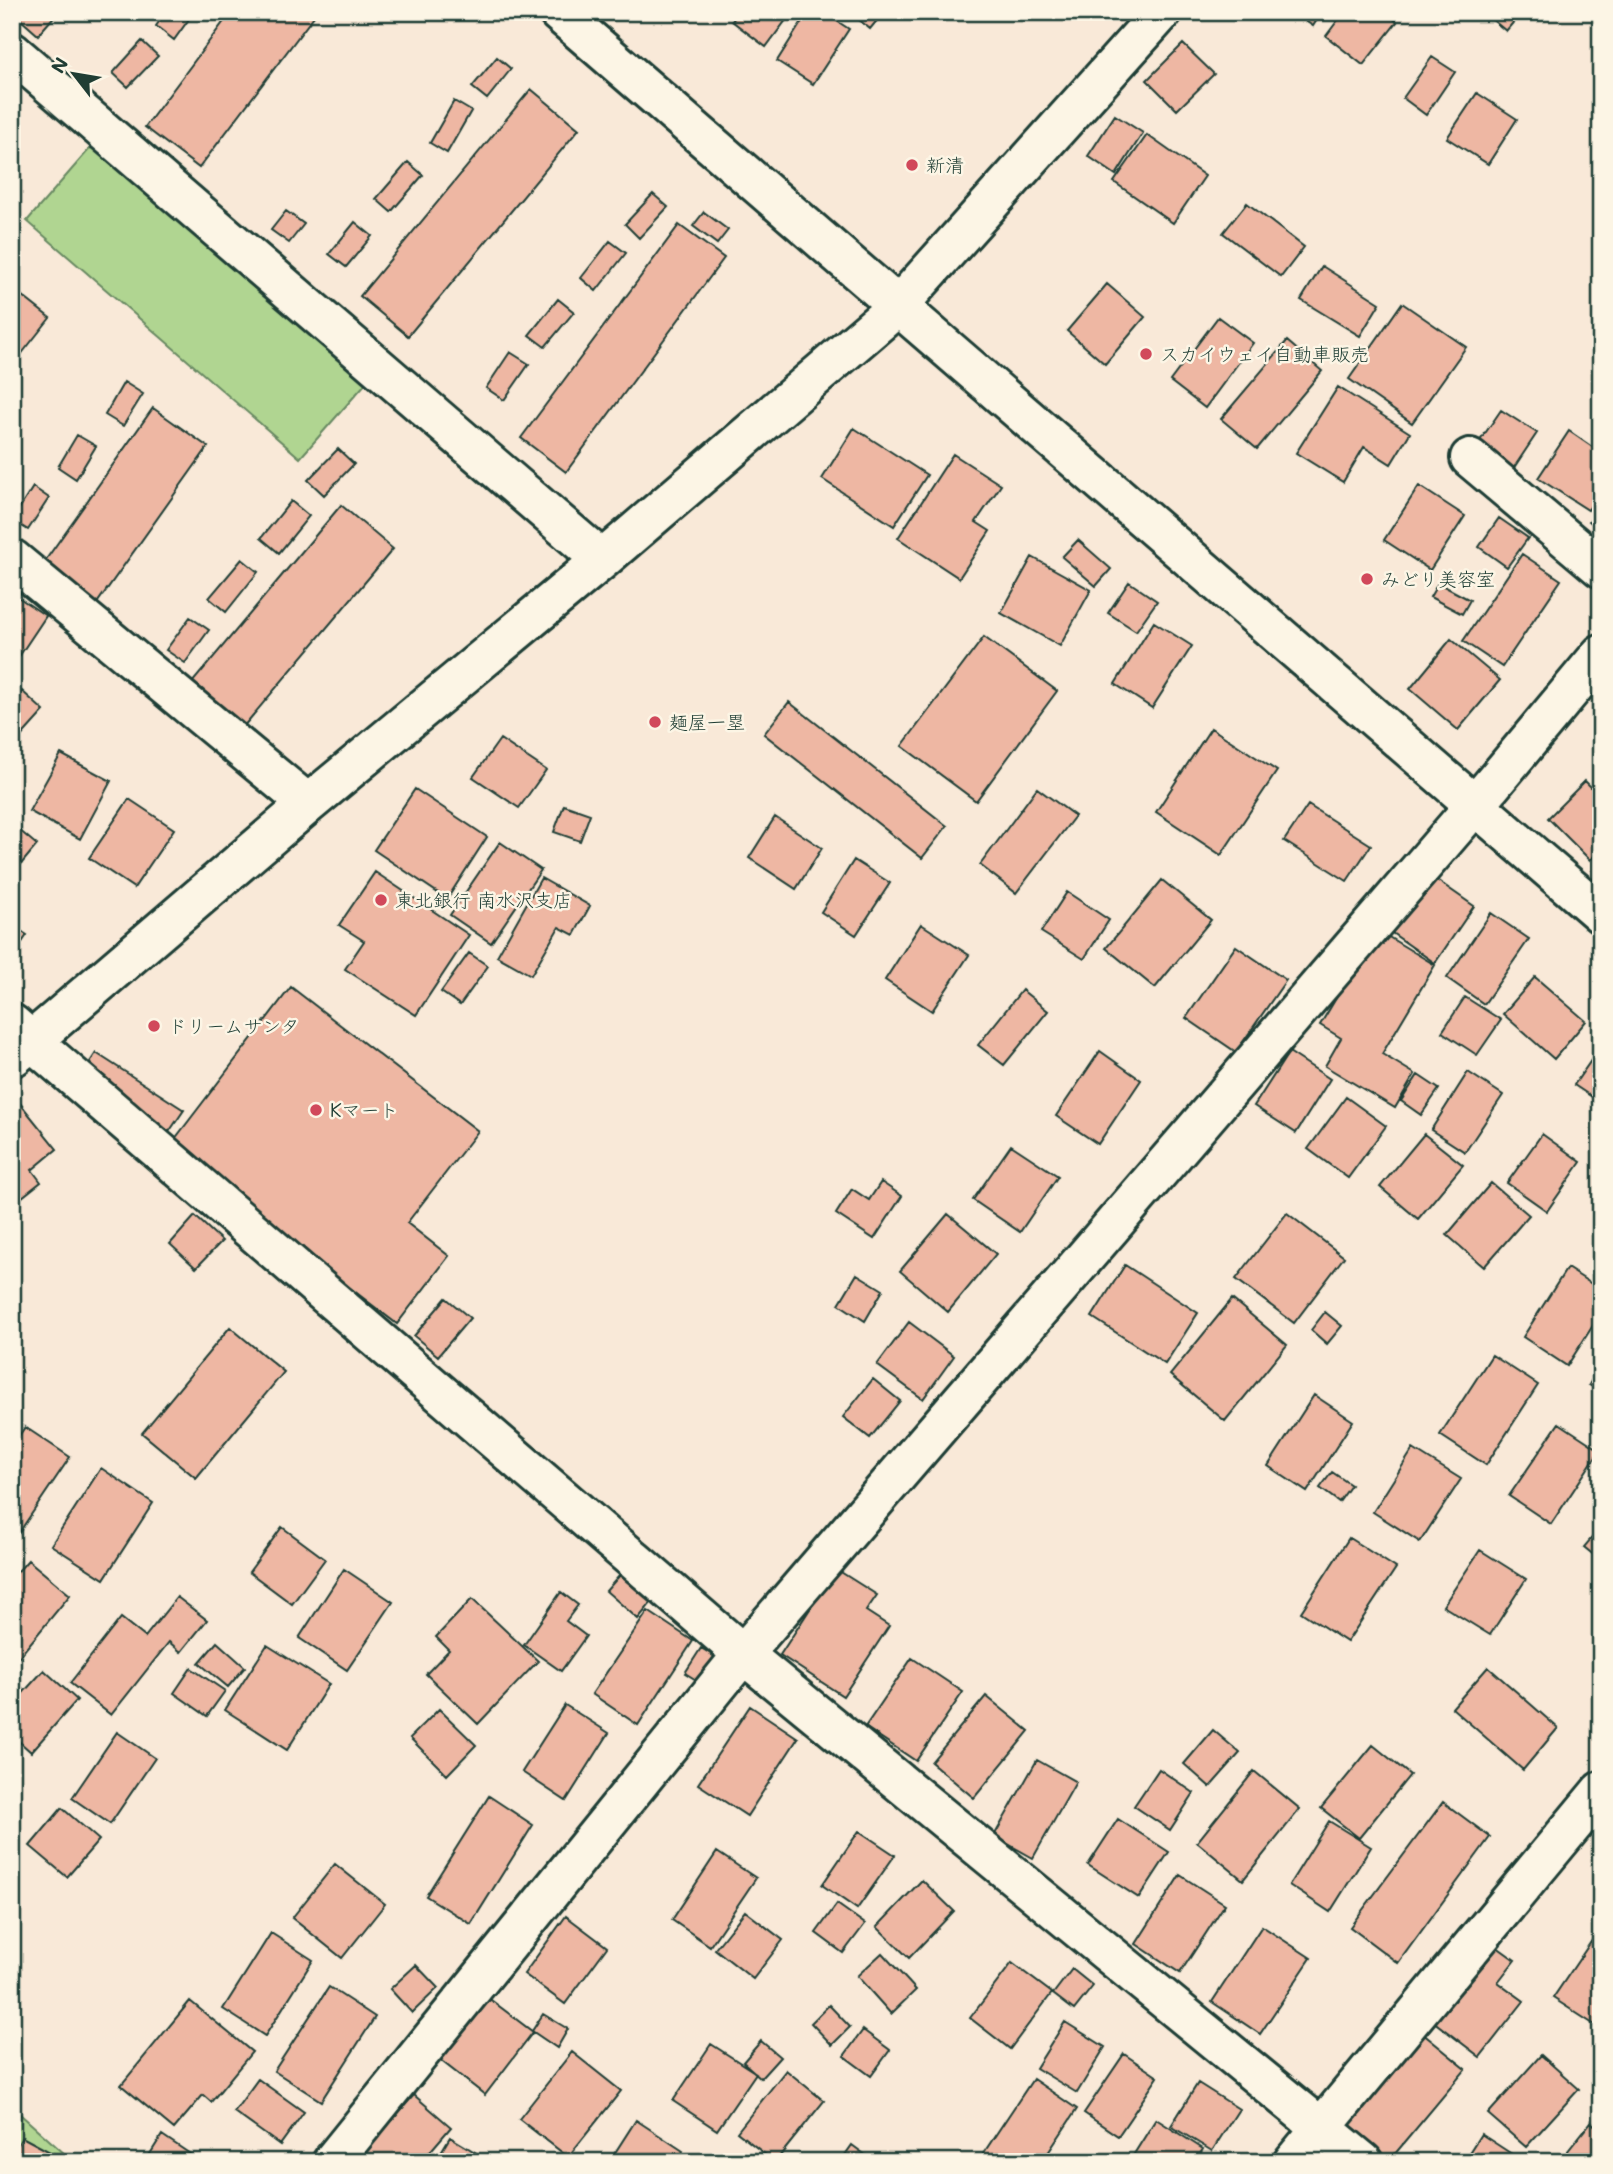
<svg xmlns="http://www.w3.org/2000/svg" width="1613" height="2174" font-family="Mali,'Klee One',sans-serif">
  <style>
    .green { fill: #b0d591; stroke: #688962; stroke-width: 2 }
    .building { fill: #eeb7a3; stroke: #1f3d34; stroke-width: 2 }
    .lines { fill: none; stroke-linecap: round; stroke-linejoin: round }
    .minor-casing { stroke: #1f3d34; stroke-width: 44 }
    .minor { stroke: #fcf5e5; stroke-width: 38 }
    .poi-dot { fill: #d1495b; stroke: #fcf5e5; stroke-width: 2.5 }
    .labels { text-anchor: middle; stroke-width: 5; stroke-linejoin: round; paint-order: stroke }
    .poi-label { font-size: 19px; fill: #1f3d34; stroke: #fcf5e5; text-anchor: start }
  </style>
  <rect width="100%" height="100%" fill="#f9e9d8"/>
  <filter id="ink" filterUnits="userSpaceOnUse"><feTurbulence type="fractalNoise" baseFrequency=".0143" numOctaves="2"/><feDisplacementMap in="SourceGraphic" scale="14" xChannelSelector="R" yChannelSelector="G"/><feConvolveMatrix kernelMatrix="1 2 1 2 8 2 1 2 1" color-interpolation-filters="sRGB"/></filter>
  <g filter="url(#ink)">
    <path class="green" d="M93,145L366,383L300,458L27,221Z
      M12,2107L74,2162H12Z"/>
    <path class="building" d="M12,12H58L38,35Z
      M166,12H194L174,40L156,26Z
      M231,12H317L199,168L145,127Z
      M739,12H792L766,47L732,21Z
      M808,12H823L849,29L813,84L777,61Z
      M850,12H884L870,29Z
      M1292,12H1322L1313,26Z
      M1344,12H1386L1397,22L1363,65L1326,36Z
      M1483,12H1522L1506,31Z
      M142,41L158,56L128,87L113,73Z
      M1183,44L1214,74L1177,110L1147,80Z
      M497,57L511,69L487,99L472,87Z
      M1432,57L1455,72L1426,115L1403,98Z
      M531,89L579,129L408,336L360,296Z
      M1477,93L1517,119L1488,164L1447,138Z
      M454,101L471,111L447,153L430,143Z
      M1115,115L1143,133L1116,175L1088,156Z
      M1147,135L1205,176L1173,223L1114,182Z
      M408,162L423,175L391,212L376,199Z
      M653,194L668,207L639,238L625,224Z
      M1247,203L1304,247L1281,277L1223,233Z
      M286,211L304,224L289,243L271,230Z
      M704,212L728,230L717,244L693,226Z
      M355,222L372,236L346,267L329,254Z
      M679,225L724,258L566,472L521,438Z
      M610,241L626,253L596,291L581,278Z
      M1322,266L1380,303L1360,336L1301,300Z
      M1107,284L1145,317L1105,364L1067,331Z
      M12,288L50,318L12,366Z
      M558,299L574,312L545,347L529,335Z
      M1402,303L1466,347L1412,423L1349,379Z
      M1218,317L1253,343L1205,408L1170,381Z
      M1287,341L1322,371L1257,449L1221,419Z
      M510,352L529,364L504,400L486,388Z
      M124,382L143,394L123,426L105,415Z
      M1338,387L1410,433L1391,464L1364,447L1343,482L1296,453Z
      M153,408L208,447L95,606L40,568Z
      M1501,410L1537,433L1509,475L1473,451Z
      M854,428L927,475L894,526L822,479Z
      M1569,431L1601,453V490L1588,510L1538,478Z
      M77,435L96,446L76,479L58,467Z
      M338,449L354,464L324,495L308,480Z
      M953,454L1001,485L976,522L990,531L959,578L898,538Z
      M1419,486L1465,516L1430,570L1384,540Z
      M33,487L49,498L28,530L12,520Z
      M291,501L309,516L279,553L261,538Z
      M341,505L393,549L243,727L191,684Z
      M1601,508V531L1589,521Z
      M1499,518L1528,538L1507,567L1479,547Z
      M1078,540L1111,569L1096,586L1062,557Z
      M1522,554L1561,580L1502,667L1463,641Z
      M1032,557L1091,590L1060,646L1001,613Z
      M242,559L258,572L226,612L209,598Z
      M1129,582L1157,601L1136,631L1108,613Z
      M1438,583L1470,600L1462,614L1430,597Z
      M12,593L46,616L12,667Z
      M190,617L209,630L185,663L166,650Z
      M1154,622L1192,646L1152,708L1115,684Z
      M984,637L1057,691L976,801L902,746Z
      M1451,639L1500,680L1458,730L1410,689Z
      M22,691L44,711L17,741L12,736V701Z
      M789,702L947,826L922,858L764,734Z
      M1211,728L1277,771L1221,855L1156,812Z
      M500,739L546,770L519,808L473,777Z
      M61,754L111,781L80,839L29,811Z
      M1585,781L1601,797V850L1590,860L1548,818Z
      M1037,788L1075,816L1016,893L980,865Z
      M415,789L487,837L447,899L374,850Z
      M129,799L174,829L134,888L89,858Z
      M564,805L590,814L580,841L554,832Z
      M1308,805L1371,845L1347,881L1284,841Z
      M775,817L822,848L796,889L749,858Z
      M12,824L37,845L12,875Z
      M500,842L541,870L491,943L450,915Z
      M854,860L890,883L856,935L821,912Z
      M375,872L469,935L416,1015L345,969L364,941L339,925Z
      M1431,876L1474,906L1435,963L1392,933Z
      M541,878L590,906L574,935L559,927L531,975L497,956Z
      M1162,880L1211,920L1155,988L1106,948Z
      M1067,892L1109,920L1084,959L1041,932Z
      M1491,913L1529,939L1484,1004L1447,978Z
      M921,924L969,955L932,1011L885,980Z
      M12,925L27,935L12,957Z
      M1377,930L1435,965L1382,1054L1415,1074L1395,1108L1325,1066L1341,1038L1320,1025Z
      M1236,946L1286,980L1236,1052L1186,1018Z
      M469,953L488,966L460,1005L441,992Z
      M1535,977L1586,1021L1554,1059L1503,1014Z
      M291,987L478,1131L407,1223L449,1256L397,1324L168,1148Z
      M1022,990L1048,1011L1004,1065L978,1045Z
      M1465,997L1501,1020L1477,1055L1442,1032Z
      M1601,1046V1103L1574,1085Z
      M1100,1051L1141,1080L1098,1144L1056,1116Z
      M1289,1052L1330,1079L1296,1133L1254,1106Z
      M96,1053L184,1110L169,1132L81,1076Z
      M1468,1072L1503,1095L1465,1152L1431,1130Z
      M1418,1075L1439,1089L1421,1115L1401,1101Z
      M1346,1097L1386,1126L1348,1178L1308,1149Z
      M19,1102L57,1149L32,1170L41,1182L17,1201L12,1194V1107Z
      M1424,1134L1463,1165L1418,1219L1380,1187Z
      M1542,1134L1581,1162L1547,1211L1507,1183Z
      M1011,1145L1058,1176L1020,1232L973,1200Z
      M881,1182L902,1196L874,1239L836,1214L852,1189L869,1200Z
      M1491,1183L1529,1215L1484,1267L1447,1235Z
      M1287,1213L1344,1257L1294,1323L1236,1279Z
      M948,1214L996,1254L948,1312L900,1271Z
      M195,1216L222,1241L196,1268L170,1244Z
      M1125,1265L1198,1313L1165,1364L1092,1317Z
      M1567,1268L1601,1290V1313L1567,1366L1523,1337Z
      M857,1274L883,1290L865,1321L839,1304Z
      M446,1298L470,1318L438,1356L414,1336Z
      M1232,1299L1287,1345L1225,1421L1170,1375Z
      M1325,1312L1342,1326L1327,1344L1311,1330Z
      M909,1322L954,1356L923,1399L877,1365Z
      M230,1327L284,1372L196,1478L142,1433Z
      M1492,1355L1538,1385L1486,1465L1440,1435Z
      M1601,1364V1392L1589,1385Z
      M873,1379L900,1401L870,1438L843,1417Z
      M1314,1395L1353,1421L1307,1492L1268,1466Z
      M1559,1423L1600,1450L1551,1524L1509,1496Z
      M25,1427L70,1457L12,1543V1446Z
      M1413,1449L1461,1479L1420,1542L1373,1512Z
      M101,1468L153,1503L104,1579L51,1545Z
      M1332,1472L1351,1485L1339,1502L1320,1488Z
      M282,1527L325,1559L292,1604L249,1572Z
      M1601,1527V1561L1584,1547Z
      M1349,1538L1396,1568L1347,1642L1301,1612Z
      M1480,1550L1526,1579L1490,1635L1443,1606Z
      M28,1560L70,1595L14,1663L12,1578Z
      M344,1569L393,1602L347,1670L299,1638Z
      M836,1569L877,1595L866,1611L889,1626L843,1696L780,1655Z
      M620,1575L652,1602L638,1619L606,1591Z
      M561,1592L578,1605L566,1621L586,1636L561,1671L524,1645Z
      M177,1597L207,1620L181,1652L169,1642L111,1715L70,1683L121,1618L145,1637Z
      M472,1599L538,1661L478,1724L426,1674L449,1650L436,1637Z
      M648,1611L693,1641L638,1725L592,1694Z
      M217,1642L245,1667L228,1687L199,1663Z
      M267,1645L329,1684L287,1750L225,1710Z
      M701,1648L722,1661L706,1686L685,1673Z
      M912,1658L963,1692L916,1761L865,1727Z
      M1488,1667L1558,1728L1523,1770L1452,1708Z
      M191,1668L225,1691L207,1716L174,1693Z
      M44,1670L77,1700L31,1752L12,1735V1705Z
      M12,1681L22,1688L12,1701Z
      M986,1696L1029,1731L974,1798L931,1762Z
      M565,1705L609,1733L566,1801L522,1772Z
      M750,1706L798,1738L747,1816L698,1784Z
      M439,1709L476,1745L447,1775L410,1738Z
      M1213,1730L1240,1753L1210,1787L1184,1764Z
      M117,1732L155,1758L110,1824L72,1798Z
      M1373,1745L1410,1775L1359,1838L1321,1808Z
      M1037,1760L1076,1782L1033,1858L994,1836Z
      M1159,1769L1194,1793L1170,1830L1134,1806Z
      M1254,1771L1300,1809L1243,1880L1197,1842Z
      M489,1796L533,1825L471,1924L426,1896Z
      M1443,1802L1490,1837L1398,1963L1350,1927Z
      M62,1808L99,1840L67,1877L30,1846Z
      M1118,1819L1169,1852L1139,1898L1088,1865Z
      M1329,1821L1371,1847L1330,1912L1289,1885Z
      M859,1831L895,1855L857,1909L822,1885Z
      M717,1852L756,1878L710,1946L672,1920Z
      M335,1864L385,1904L342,1958L292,1918Z
      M1180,1875L1225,1904L1180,1973L1136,1944Z
      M922,1880L954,1911L909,1958L877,1927Z
      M837,1904L865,1924L843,1953L816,1933Z
      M745,1911L783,1940L753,1979L715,1949Z
      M566,1916L607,1947L565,2004L524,1974Z
      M1262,1926L1311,1958L1260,2034L1212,2002Z
      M1601,1927V2029L1553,1998Z
      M271,1933L313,1960L265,2036L223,2009Z
      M1493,1944L1515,1960L1498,1982L1524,2001L1480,2057L1433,2021Z
      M882,1953L916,1990L891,2014L857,1976Z
      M1012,1963L1052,1993L1010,2049L970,2018Z
      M416,1965L438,1988L412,2013L390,1989Z
      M1072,1969L1093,1986L1074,2010L1053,1994Z
      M329,1987L375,2017L321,2101L274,2071Z
      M483,1994L533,2032L485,2095L435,2056Z
      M190,2001L252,2052L211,2102L203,2095L174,2129L121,2085Z
      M829,2005L850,2027L832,2045L811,2023Z
      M543,2014L568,2029L557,2048L532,2031Z
      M1065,2022L1105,2047L1077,2093L1036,2068Z
      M863,2030L890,2050L871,2076L844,2056Z
      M1422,2033L1466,2069L1389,2161L1346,2125Z
      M761,2041L780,2057L761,2078L743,2062Z
      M711,2044L756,2073L717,2130L673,2101Z
      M572,2052L621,2091L568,2157L519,2119Z
      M1124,2054L1158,2077L1118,2136L1084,2113Z
      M1541,2055L1579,2089L1526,2147L1488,2114Z
      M786,2070L824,2101L775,2162L737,2132Z
      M258,2079L304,2112L280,2145L234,2112Z
      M1033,2079L1077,2109L1042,2162H989L981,2157Z
      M1198,2083L1239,2109L1212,2151L1171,2126Z
      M414,2095L451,2127L421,2162H376L364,2152Z
      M1156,2119L1203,2149L1195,2162H1129Z
      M636,2120L683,2151L677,2162H609Z
      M1591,2122L1601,2131V2162H1559Z
      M1481,2134L1521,2160L1520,2162H1463Z
      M162,2135L202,2162H145Z
      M22,2137L67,2161L66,2162H12V2155Z
      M450,2137L488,2160L487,2162H435Z
      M852,2145L875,2162H840Z"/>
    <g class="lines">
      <g class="minor-casing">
        <path id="minor" d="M558,12L1601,914
          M12,52L602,560
          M1470,458L1601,568
          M12,559L308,804
          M12,1024L743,1654L1363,2162
          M14,1056L308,804L602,560L897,307L1162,12
          M332,2162L743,1654L1475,805L1601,654
          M1293,2162L1601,1791"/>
      </g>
      <use href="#minor" class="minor"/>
    </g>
  </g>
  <g class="poi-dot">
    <circle cx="912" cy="165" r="7"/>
    <circle cx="1146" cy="354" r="7"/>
    <circle cx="1367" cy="579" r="7"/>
    <circle cx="655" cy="722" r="7"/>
    <circle cx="381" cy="900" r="7"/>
    <circle cx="154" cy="1026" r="7"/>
    <circle cx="316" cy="1110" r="7"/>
  </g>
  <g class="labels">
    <g class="poi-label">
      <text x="926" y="172">新清</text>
      <text x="1160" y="361">スカイウェイ自動車販売</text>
      <text x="1381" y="586">みどり美容室</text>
      <text x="669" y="729">麺屋一塁</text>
      <text x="395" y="907">東北銀行 南水沢支店</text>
      <text x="168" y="1033">ドリームサンタ</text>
      <text x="330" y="1117">Kマート</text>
    </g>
  </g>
  <rect width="1613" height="2174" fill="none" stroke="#fcf5e5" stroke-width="42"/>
  <rect x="21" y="21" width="1571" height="2132" fill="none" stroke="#1f3d34" stroke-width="2.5" filter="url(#ink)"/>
  <g transform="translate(74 74) rotate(301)" stroke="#fcf5e5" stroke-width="5" paint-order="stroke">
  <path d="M0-5L12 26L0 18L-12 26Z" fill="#1f3d34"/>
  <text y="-10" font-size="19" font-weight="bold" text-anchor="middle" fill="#1f3d34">N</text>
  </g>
</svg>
